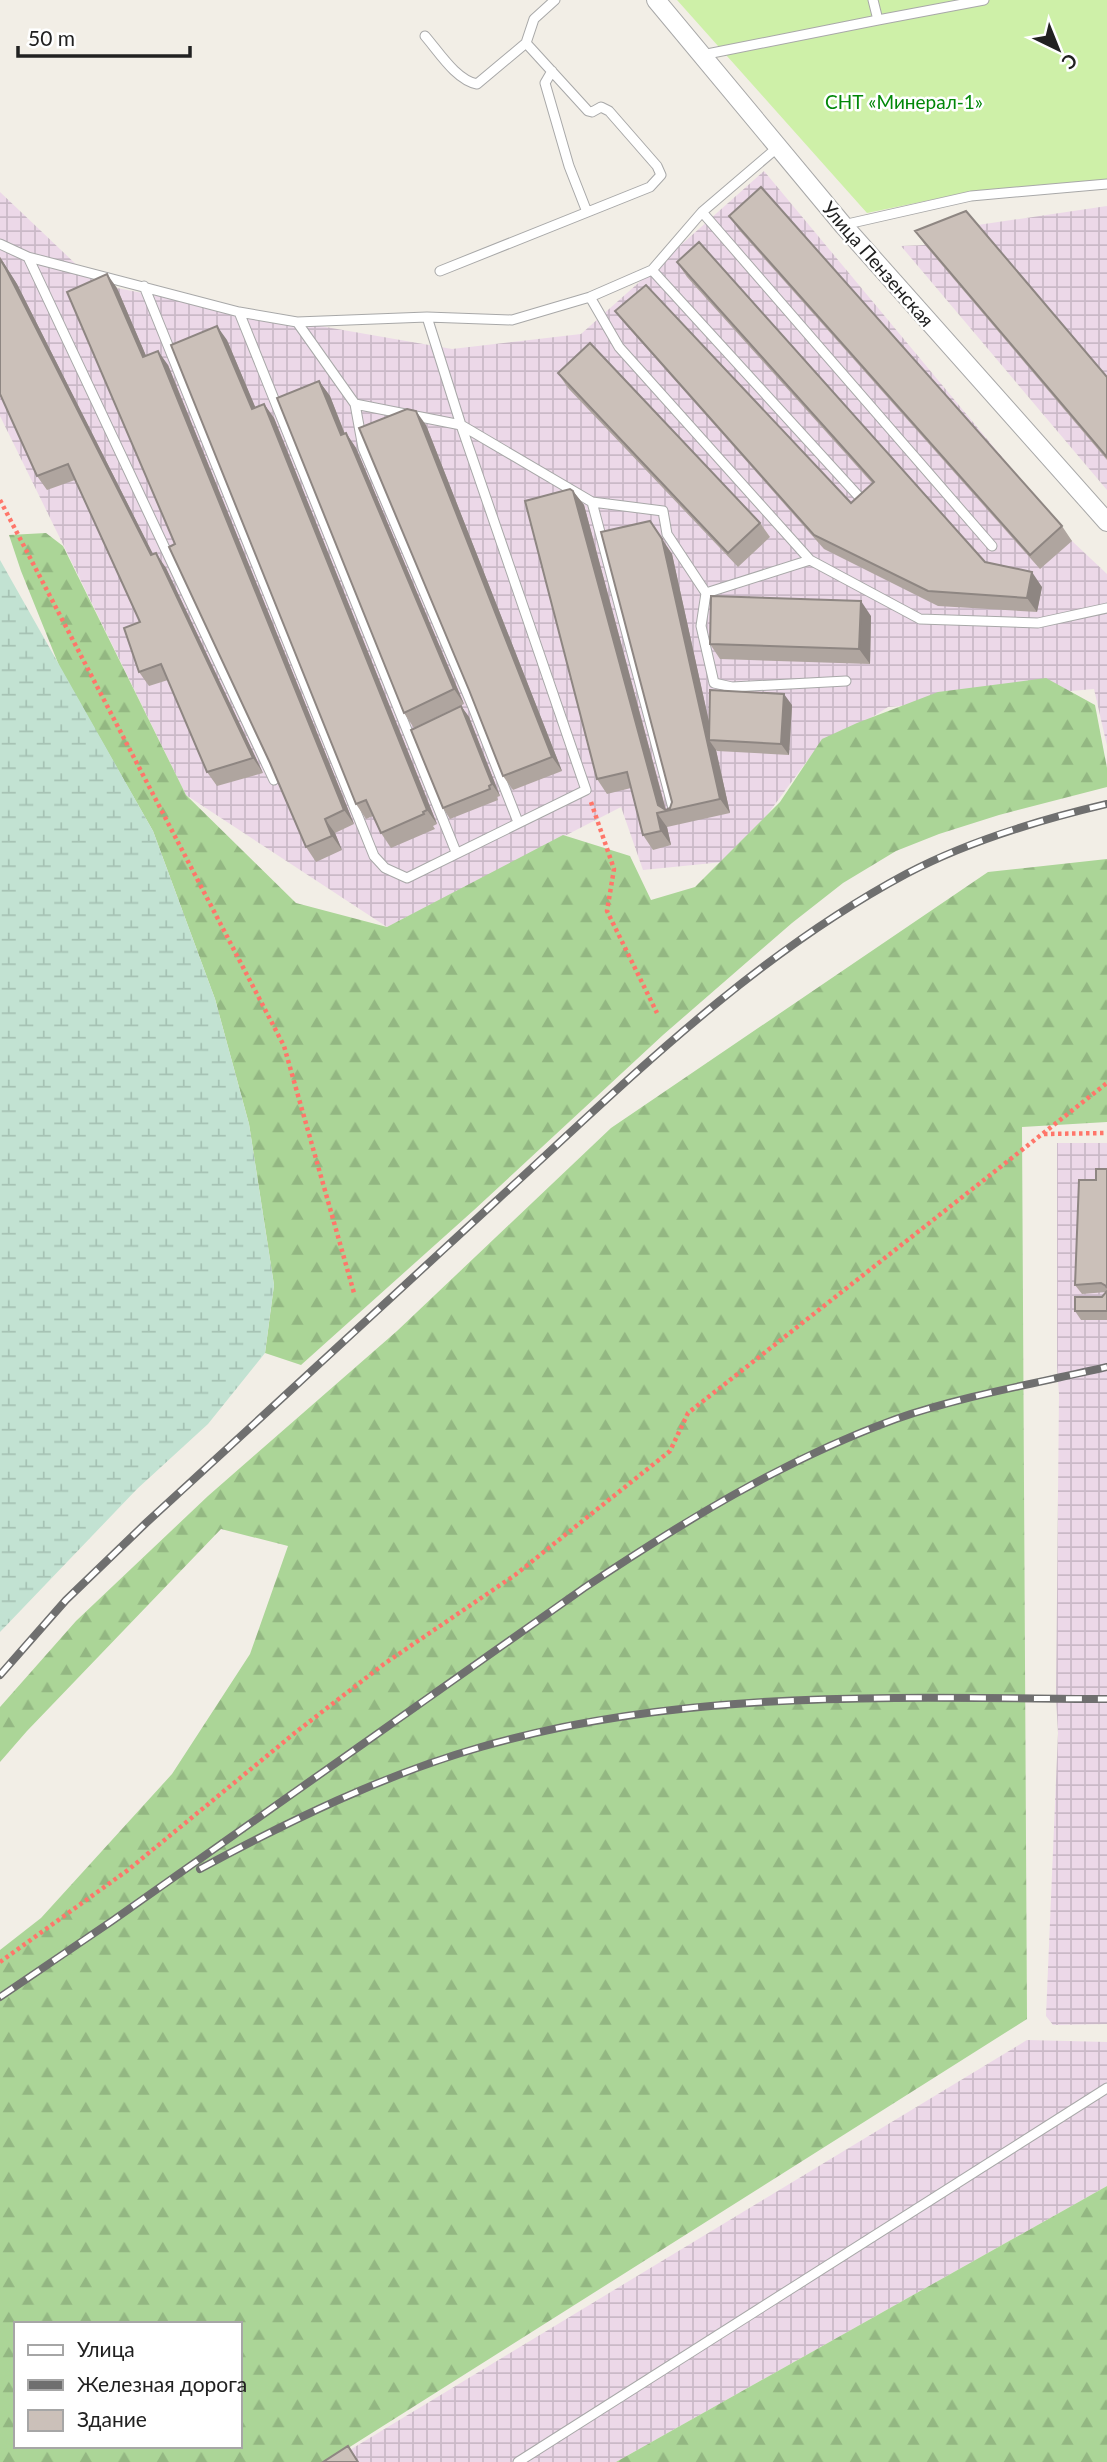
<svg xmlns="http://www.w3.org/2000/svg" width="1107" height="2462" font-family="Lato,sans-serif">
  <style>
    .industrial { fill: url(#industrial-grid) }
    .grass { fill: #cef0a8 }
    .forest { fill: url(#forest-firs); fill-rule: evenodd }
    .wetland { fill: url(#wetland-marsh) }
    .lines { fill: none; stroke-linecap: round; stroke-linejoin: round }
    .lane-casing { stroke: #a8a8a8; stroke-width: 11 }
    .street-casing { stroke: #a8a8a8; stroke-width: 20 }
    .path { stroke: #ff766a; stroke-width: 4.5; stroke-dasharray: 3.5 3.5; stroke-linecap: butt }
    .lane { stroke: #fff; stroke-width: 9 }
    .street { stroke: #fff; stroke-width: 18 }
    .rail-casing { stroke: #6f6f6f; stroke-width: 8 }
    .rail { stroke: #fff; stroke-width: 5; stroke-dasharray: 16; stroke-linecap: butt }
    .wall { fill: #afa59f }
    .shaded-wall { fill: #8e8682 }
    .building { fill: #cbc0b9; stroke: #8e8682; stroke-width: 2 }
    .labels { text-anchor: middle; stroke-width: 5; stroke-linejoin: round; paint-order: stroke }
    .park-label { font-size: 19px; fill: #018708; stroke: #fff }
    .street-label { font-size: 19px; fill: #212121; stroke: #fff }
  </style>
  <defs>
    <pattern id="industrial-grid" width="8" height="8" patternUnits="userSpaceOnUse" patternTransform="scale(1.75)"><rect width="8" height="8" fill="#ecd8e8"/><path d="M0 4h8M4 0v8" fill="none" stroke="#cab9c7"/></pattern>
    <pattern id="forest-firs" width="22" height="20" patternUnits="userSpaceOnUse" patternTransform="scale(1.75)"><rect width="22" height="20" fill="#abd597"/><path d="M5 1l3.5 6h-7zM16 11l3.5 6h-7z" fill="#93b782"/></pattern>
    <pattern id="wetland-marsh" width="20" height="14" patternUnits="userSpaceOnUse" patternTransform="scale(1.75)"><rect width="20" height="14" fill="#c2e2d2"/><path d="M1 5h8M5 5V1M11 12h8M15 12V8" fill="none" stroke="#a6c2b4"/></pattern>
  </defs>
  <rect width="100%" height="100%" fill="#f2eee6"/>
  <path class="industrial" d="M764,171L1072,541L1107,574V746L1094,689L888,707L810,757L733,861L643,870L621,807L387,927L186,795L0,416V192L102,289L117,288L239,312L452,349L581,334Z
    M1107,206V490L901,246L925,245L951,229Z
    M1057,1143H1107V2024L1053,2025L1046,2016L1058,1733L1056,1698L1059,1394L1057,1367Z
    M1027,2040L1107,2042V2186L616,2462H330Z"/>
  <path class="grass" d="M677,0H1107V182L945,197L867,213Z"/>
  <path class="forest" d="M46,533L63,546L186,795L296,903L387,927L563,835L630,856L651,900L695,887L780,802L822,739L857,723L938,692L1046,678L1095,705L1107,768V787L999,815L939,834L896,851L843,883L792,923L663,1035L474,1210L301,1365L265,1353L274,1285L249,1124L215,999L153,831L60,668L21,571L9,535Z
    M1107,859V1122L1022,1127L1027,2019L326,2462H0V1950L41,1918L172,1774L250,1654L288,1546L221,1529L27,1731L0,1762V1707L76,1621L208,1496L397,1331L611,1128L988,872ZM16,2324H240V2446H16Z
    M1107,2186V2462H616Z"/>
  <path class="wetland" d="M0,560L153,831L215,999L249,1124L274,1285L265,1353L208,1424L137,1489L0,1632Z"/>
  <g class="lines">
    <g class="lane-casing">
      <path id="lane" d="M878,20L984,0
        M425,36C439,52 456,80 477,84L526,43L534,19L555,0
        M702,55L878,20L873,0
        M552,71L545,83L547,90L569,166L587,212
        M702,212L992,546
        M843,225L971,196L1107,184
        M0,244L28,257L239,312L297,322L427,317L512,320L590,297L652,270L702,212L778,147
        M28,257L274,780
        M652,270L862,500
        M440,271L650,187L661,175L657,166L609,111L601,107L592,112L588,111L526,43
        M144,286L374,856L385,868L407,878L586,790L461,425L427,317
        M590,297L619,347L810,560L920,619L1038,623L1107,608
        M239,312L456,852
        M297,322L355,404L461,425L592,502L663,511L667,534L706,593L701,626L714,683L732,687L846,681
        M355,404L363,448L473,707L518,822
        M592,502L674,812
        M706,593L810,560
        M518,2462L1107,2088"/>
    </g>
    <g class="street-casing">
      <path id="street" d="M656,0L843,225L1107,522"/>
    </g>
    <path class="path" d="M0,500L284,1046L354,1293
      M591,802L614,869L607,911L657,1013
      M1044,1134L1107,1133
      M0,1962L128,1870L296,1732L384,1664L515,1575L670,1451L688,1413L1107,1083"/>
    <use href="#lane" class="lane"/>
    <use href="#street" class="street"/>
    <g class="rail-casing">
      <path id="rail" d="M0,1675L66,1600L146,1523C263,1416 380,1308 496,1201C625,1083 751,957 906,874C968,841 1039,820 1107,804
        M200,1869C289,1821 383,1775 481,1747C685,1688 898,1698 1107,1699
        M0,1997L112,1921L584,1588C683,1522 783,1460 896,1419C962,1396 1038,1383 1107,1367"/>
    </g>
    <use href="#rail" class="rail"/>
  </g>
  <path class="wall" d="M729,216L1062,526L1072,541L1040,569L739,230Z
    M915,231L1107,377V460L925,245Z
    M0,257L17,284L153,554L166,568L263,773L217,786L207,772L168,680L149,686L139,672L140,622L75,480L47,490L37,476L0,394Z
    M677,262L985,562L1042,587L1037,612L938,606L824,549L626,325L615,311L851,503L872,483L687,277Z
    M117,288L146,356L168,365L354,824L335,833L342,850L316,862L306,847L175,544Z
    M227,340L255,407L264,404L274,418L437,824L433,826L435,829L391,848L381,833L373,816L366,819L356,804Z
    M558,373L760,523L770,537L738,567L568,388Z
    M319,381L330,396L345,434L346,433L356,448L464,704L414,728L404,713Z
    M426,425L562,771L513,790L503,776Z
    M573,491L584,505L666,810L670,808L672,802L660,536L672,554L709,722L792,705L789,755L717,751L716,750L730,813L667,827L671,845L653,850L643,835L631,788L607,794L597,779Z
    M871,616L870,664L720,659L710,644Z
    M461,706L469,717L500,796L497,797L498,800L450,819L443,808Z
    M1107,1169V1320H1081L1075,1311L1102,1297L1106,1292L1082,1294L1075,1285L1096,1180Z"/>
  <path class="shaded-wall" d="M0,257L17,284L161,570L151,555Z
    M107,274L117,288L153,372L143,357Z
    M217,326L227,340L262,423L252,409Z
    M158,351L168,365L354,824L344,810Z
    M319,381L330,396L351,450L341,435Z
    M264,404L274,418L437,824L427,810Z
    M416,411L426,425L562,771L552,757Z
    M346,433L356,448L464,704L454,689Z
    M573,491L584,505L666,811L658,805Z
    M650,521L672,554L713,740H709L716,750L730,813L720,799Z
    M156,553L166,568L263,773L253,758Z
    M1032,572L1042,587L1037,612L1027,598Z
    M861,601L871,616L870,664L859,649Z
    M784,694L792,705L789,755L781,744Z
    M461,706L469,717L500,796L492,784Z
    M657,813L667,827L671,845L661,831Z
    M325,819L335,833L342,850L332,836Z"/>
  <path class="building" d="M761,187L1062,526L1030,555L729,216Z
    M966,211L1107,377V457L915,231Z
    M699,242L985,562L1032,572L1027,598L928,591L814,535L615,311L646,285L851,503L874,482L677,262Z
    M0,259L6,269L151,555L156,553L253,758L207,772L161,664L139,672L124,628L140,622L68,464L37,476L0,394Z
    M107,274L143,357L158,351L344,810L325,819L332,836L306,847L270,763L169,547L175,544L67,292Z
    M217,326L252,409L264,404L427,810L423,812L424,814L381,833L366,800L356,804L171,345Z
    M590,343L760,523L728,553L558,373Z
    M319,381L341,435L346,433L454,689L404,713L277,398Z
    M407,409L416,411L552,757L503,776L469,690L359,428Z
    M570,489L573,491L658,805L666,810L670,808L672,802L601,532L650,521L662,539L720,799L657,813L661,831L643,835L627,772L597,779L525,501Z
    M711,596L861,601L859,649L710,644Z
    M710,690L784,694L781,744L709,740Z
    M461,706L492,784L489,786L490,789L443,808L411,730Z
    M1096,1169H1107V1288L1106,1286L1101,1283L1075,1285L1079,1180H1096Z
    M1107,1291V1311H1075V1297H1102Z
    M348,2446L358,2462H323Z"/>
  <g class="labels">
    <g class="park-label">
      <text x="904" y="109">СНТ «Минерал-1»</text>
    </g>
    <g class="street-label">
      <text transform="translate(878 264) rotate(49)" y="7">Улица Пензенская</text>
    </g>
  </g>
  <rect x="14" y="2322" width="228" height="126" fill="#ffffff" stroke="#a6a6a6" stroke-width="2"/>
  <rect x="28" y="2345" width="35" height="10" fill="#ffffff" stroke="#a6a6a6" stroke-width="2"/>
  <text x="77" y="2357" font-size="21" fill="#212121">Улица</text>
  <rect x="28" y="2380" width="35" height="10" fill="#6f6f6f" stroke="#a6a6a6" stroke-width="2"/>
  <text x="77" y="2392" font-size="21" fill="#212121">Железная дорога</text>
  <rect x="28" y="2410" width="35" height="21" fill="#cbc0b9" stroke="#a6a6a6" stroke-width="2"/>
  <text x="77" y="2427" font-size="21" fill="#212121">Здание</text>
  <g transform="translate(1058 49) rotate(137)" stroke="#ffffff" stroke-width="5" paint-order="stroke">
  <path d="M0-5L12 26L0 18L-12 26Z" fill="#212121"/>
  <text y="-10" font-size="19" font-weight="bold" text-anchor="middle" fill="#212121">С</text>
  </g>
  <path d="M18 46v10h172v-10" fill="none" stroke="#212121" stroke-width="3.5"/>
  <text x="28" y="46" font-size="21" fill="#212121" stroke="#ffffff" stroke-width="5" paint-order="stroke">50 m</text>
</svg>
